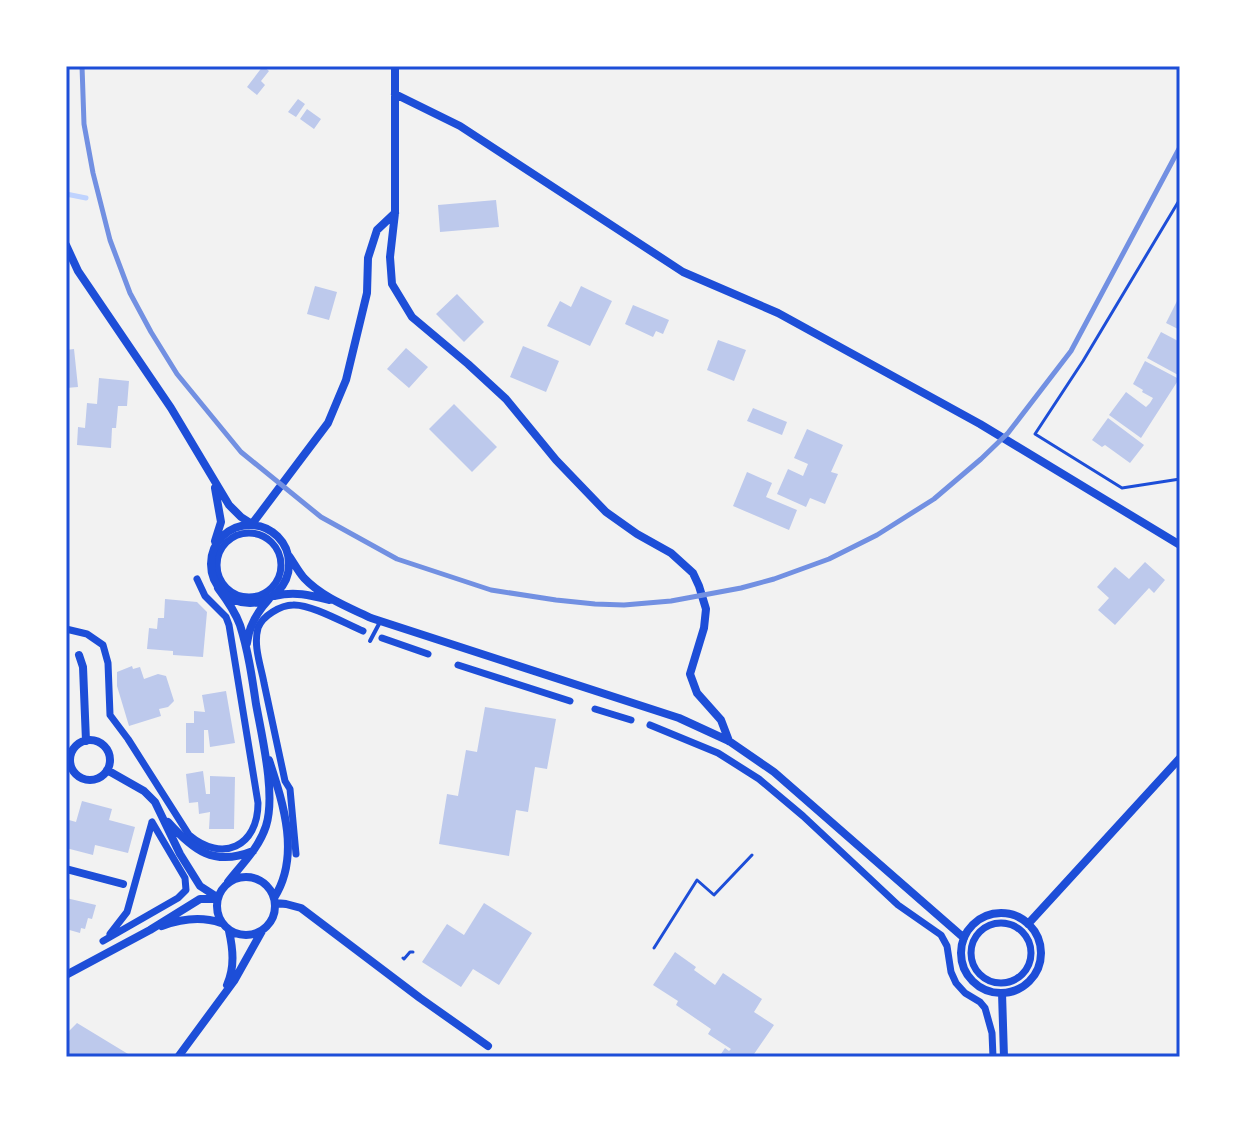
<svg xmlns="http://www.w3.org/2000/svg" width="1246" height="1123" font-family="'Sofia Sans Condensed',sans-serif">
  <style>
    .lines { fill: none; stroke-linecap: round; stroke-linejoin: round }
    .stream { stroke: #bfd3fe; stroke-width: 5 }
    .building { fill: #bdc9ec }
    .path { stroke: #1d4ed8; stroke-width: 3 }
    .service { stroke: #1d4ed8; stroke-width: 4 }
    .pedestrian { stroke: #1d4ed8; stroke-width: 7 }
    .minor { stroke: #1d4ed8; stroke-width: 8 }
    .rail { stroke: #7290e2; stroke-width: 5 }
    .neatline { fill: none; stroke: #1d4ed8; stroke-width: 3 }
  </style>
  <rect width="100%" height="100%" fill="#f2f2f2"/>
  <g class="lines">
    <path class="stream" d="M66,194L86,198"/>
  </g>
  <path class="building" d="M263,66L269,71L261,81L265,85L257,95L247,87Z
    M298,99L305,104L296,117L288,112Z
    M307,109L321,119L314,129L300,119Z
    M496,200L499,227L440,232L438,205Z
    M315,286L337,292L329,320L307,314Z
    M581,286L612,301L590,346L547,326L560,301L571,307Z
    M457,294L484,322L464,342L436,314Z
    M1180,295V330L1166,323Z
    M633,305L669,320L663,334L656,331L653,337L625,324Z
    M1161,332L1180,342V376L1147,358Z
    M718,340L746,350L734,381L707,370Z
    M523,346L559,361L546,392L510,377Z
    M406,348L428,367L409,388L387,369Z
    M74,349L78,387L66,388V350Z
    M1145,361L1179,379L1141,438L1109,415L1126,392L1146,407L1150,403L1153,398L1142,392L1143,390L1133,384Z
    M99,378L129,381L127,406H118L116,428H112L111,448L77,445L78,427L85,428L87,403L97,404Z
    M454,404L497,447L472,472L429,429Z
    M753,408L787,422L782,435L747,421Z
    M1108,418L1144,445L1130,463L1105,445L1102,447L1092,440Z
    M807,429L843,445L831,472L838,474L825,504L810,498L806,507L777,494L788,469L803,476L808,464L794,458Z
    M747,472L772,483L766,497L797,510L789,530L733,506Z
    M1145,562L1165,580L1154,593L1149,588L1115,625L1098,610L1109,598L1097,587L1115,567L1129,579Z
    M165,599L197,602L207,612L203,657L173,655V651L147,649L149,628L157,629L158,618H164Z
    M132,666L133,669L140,667L144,679L158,674L166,676L174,701L168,707L159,709L161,716L129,726L117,686V672Z
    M226,691L235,743L210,747L208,730H204V753H186V723H194V711L205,712L202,695Z
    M485,707L556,719L547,769L535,767L528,812L516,810L509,856L439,844L447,794L458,796L466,750L477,752Z
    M203,771L206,794H210V776L235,777L234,829H209L210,812L199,814L198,802L189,803L186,774Z
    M82,801L112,809L109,820L135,827L128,853L95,845L93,855L66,848V831L69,820L76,822Z
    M66,898L96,905L92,919L88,918L85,929L81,928L80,933L66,929Z
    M484,903L532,933L499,985L473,969L461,987L422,962L447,924L464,935Z
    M675,952L696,967L694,970L715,985L723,973L762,999L754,1012L774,1025L752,1057H719L725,1048L729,1051L731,1049L708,1034L711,1029L676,1005L678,1001L653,985Z
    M77,1023L133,1057H66V1034Z"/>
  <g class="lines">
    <path class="path" d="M1180,199L1083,361L1035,434L1122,488L1180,479
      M654,948L697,880L714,895L752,855
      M403,958L404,959L410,952H413"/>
    <path class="service" d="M370,641L380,622"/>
    <path class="pedestrian" d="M217 565a32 32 0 1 1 64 0a32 32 0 1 1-64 0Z
      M66,629L87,634L103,645L108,663L110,715L128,739L189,835C222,863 258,847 258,803L229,625L226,617L205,596L197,579
      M382,638L428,654
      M458,665L570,701
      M595,709L631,720
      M650,725L718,753L759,779L803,816L898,905L941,935L947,946L951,972L956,983L965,993L980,1002L985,1008L992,1033L993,1057
      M296,854L290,789L285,781C278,749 271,716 264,683C261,666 253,646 258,628C262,616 281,605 293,605C311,604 346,624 363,631
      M971 953a30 30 0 1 1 60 0a30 30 0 1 1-60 0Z
      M110,934L127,912L152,822
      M103,941L178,898L186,890L185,878L152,822"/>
    <path class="minor" d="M395,66V213L390,257L392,284L412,317L468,364L506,399L556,460L606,512L637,534L671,553L693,573L699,586L706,609L704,628L690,674L697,693L721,720L729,741
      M395,94L460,126L683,272L778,313L980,424L1180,545
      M66,245L78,271L171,408L229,505L241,517L252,524
      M215,488L221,522L215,541
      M252,524L328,423L346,380L367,293L368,258L377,230L395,213
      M211 564a39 39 0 1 1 78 0a39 39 0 1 1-78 0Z
      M289,556C294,563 298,571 304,578C322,597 348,607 371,618L679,718L729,741L774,772L964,938
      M218,588C227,600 235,611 240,625C248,650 252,677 256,704C262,737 276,795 266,826C259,848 242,864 228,882
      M275,596C294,591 310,595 329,600
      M247,643C249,625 257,612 269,599
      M79,655L83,667L86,741
      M70 760a20 20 0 1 1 40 0a20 20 0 1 1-40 0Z
      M269,760C283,803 301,856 274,898
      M107,770L144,791L155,802L180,854L200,886L217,897
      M168,822C193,850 214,867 253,851
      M66,869L123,884
      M217 906a29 29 0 1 1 58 0a29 29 0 1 1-58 0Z
      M275,903L286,904L301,908L420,998L488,1046
      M961 953a40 40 0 1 1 80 0a40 40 0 1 1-80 0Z
      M1028,924L1180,758
      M162,926C181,919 201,916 221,923
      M66,975L150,930L200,899H217
      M227,985C235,967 233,949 229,931
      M1002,993L1004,1057
      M178,1057L234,981L262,931"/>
    <path class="rail" d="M82,66L84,124L93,173L110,240L130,293L151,332L177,374L241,452L321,517L397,559L491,590L556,600L595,604L624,605L671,601L741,588L774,579L829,559L877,535L934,499L981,459L1008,433L1071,351L1180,147"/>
  </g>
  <rect width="1246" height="1123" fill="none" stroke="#ffffff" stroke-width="136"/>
  <rect x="68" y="68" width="1110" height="987" class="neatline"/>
</svg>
